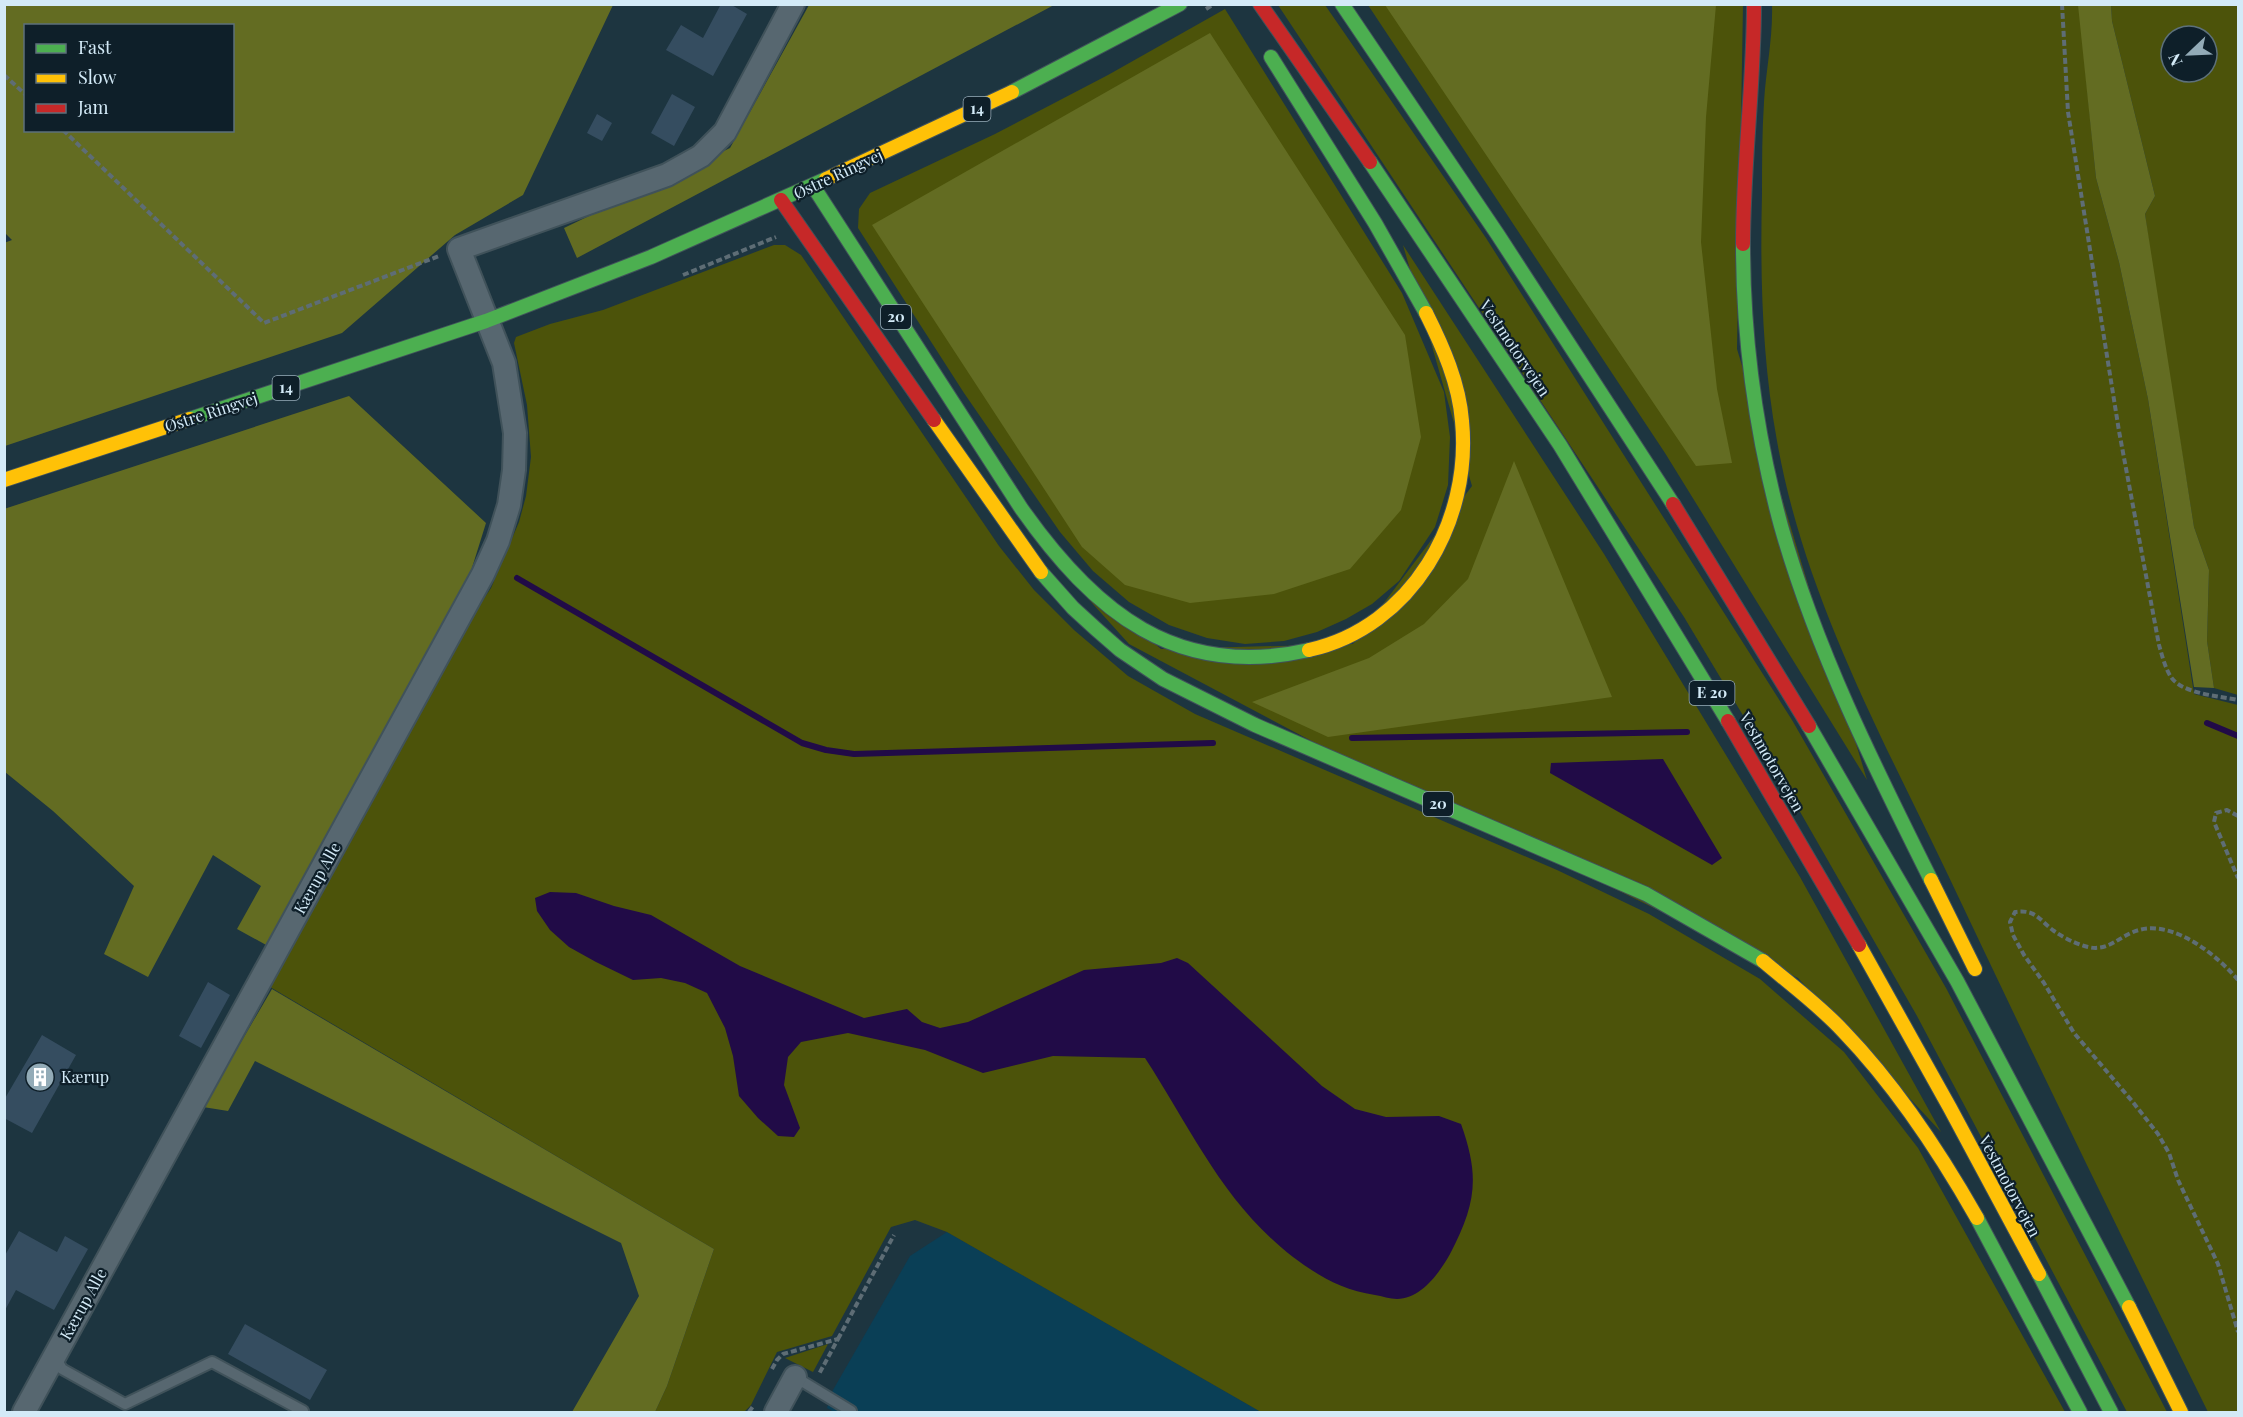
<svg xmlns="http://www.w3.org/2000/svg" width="2243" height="1417" font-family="'Playfair Display',serif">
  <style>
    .built { fill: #0a3f56 }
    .green { fill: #4c530a; fill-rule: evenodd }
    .forest { fill: #636c22; fill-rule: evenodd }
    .water { fill: #210b47 }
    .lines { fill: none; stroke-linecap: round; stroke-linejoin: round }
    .stream { stroke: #210b47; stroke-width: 6 }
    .building { fill: #354d60 }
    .lane-casing { stroke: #40525a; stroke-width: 14 }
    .street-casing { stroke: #40525a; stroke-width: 26 }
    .fast-casing { stroke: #40525a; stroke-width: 16 }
    .slow-casing { stroke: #40525a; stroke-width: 16 }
    .jam-casing { stroke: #40525a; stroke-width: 16 }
    .path { stroke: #5e6d75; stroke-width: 4; stroke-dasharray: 6 3; stroke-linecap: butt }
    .lane { stroke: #576770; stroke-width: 10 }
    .street { stroke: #576770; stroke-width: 22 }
    .fast { stroke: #4caf50; stroke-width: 14 }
    .slow { stroke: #ffc107; stroke-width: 14 }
    .jam { stroke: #c62828; stroke-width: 14 }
    .labels { text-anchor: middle; stroke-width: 4.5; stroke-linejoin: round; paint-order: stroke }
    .shield { fill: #0e1f29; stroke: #98adb9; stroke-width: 1.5 }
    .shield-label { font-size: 15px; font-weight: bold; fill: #d3eaf7 }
    .street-label { font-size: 16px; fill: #d3eaf7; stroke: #0e1f29 }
    .poi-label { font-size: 16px; fill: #d3eaf7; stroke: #0e1f29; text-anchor: start }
  </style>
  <rect width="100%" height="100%" fill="#1d3540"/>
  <path class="built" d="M947,1232L1261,1412H834L827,1408L833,1390L910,1256Z"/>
  <path class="green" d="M1278,5H1325L1486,238L1792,720L1946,988L2167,1412H2127L1917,1016L1783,782L1684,617Z
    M1368,5H1743L1737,349L1867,780L1665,453Z
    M1772,5H2079L2096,178L2119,262L2148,399L2194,694L2238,705V1412H2208C2120,1234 2033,1055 1948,875C1881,735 1804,595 1777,441C1762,359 1760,276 1762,193C1762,163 1762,132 1764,102C1766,69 1773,38 1772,5Z
    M2111,5H2238V695L2214,688L2207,641L2209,570L2194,527L2153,274L2145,214L2155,196L2112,21ZM2171,36H2207V72H2171Z
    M1225,9L1402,293L1444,392L1450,437L1448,485L1435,527L1399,581L1372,604L1346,619L1317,632L1284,641L1245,644L1207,638L1169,625L1129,602L1093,571L1060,532L964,393L858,228L859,209L870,193L995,134L1108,75Z
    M774,245H785L801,255L999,546L1034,590L1074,630L1128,676L1195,714L1557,870L1649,914L1760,979L1844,1052L1918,1148L2065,1412H1261L947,1232L915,1220L891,1227L832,1336L777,1352L751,1405L744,1412H655L667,1386L714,1249L265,984L444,658L491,588L519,522L526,496L531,457L527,405L514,343L516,337L550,324L603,310Z
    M1403,245L1604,554L1800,877L1941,1132L1798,978L1321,746L1129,644L1037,542L1161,649L1353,644L1472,486Z
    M828,1344L813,1372L785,1358Z"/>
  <path class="forest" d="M5,4H613V5L523,195L455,235L342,333L5,446L4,243L12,240L4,232ZM26,26H232V130H26Z
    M809,5H1054L577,258L564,228L730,148Z
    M1385,5H1716L1706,117L1701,242L1717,389L1732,463L1696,466Z
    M2078,5H2111L2112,21L2155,196L2145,214L2194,527L2209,570L2207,641L2214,688L2194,687L2148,399L2119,262L2096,178Z
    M1210,33L1405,335L1421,437L1401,510L1350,569L1274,594L1190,603L1125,585L1082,547L872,225Z
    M349,396L486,523L471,571L268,946L237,929L261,886L213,855L148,977L104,954L134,886L53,811L5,772L4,509Z
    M1514,461L1612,697L1328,737L1252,702L1369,658L1424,624L1468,579Z
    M272,989L714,1249L667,1386L655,1412H572L639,1296L621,1243L255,1061L228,1111L203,1107Z"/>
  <path class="water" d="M1663,759L1722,858L1712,865L1550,773L1551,763Z
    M550,892L576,893L614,906L651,915L740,966L864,1018L907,1009L922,1022L940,1028L968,1022L1084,970L1161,963L1177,958L1188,963L1322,1086L1355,1109L1386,1117L1439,1116L1461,1124C1480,1177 1476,1204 1450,1254C1440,1272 1421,1299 1397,1299C1390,1299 1382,1296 1375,1295C1342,1290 1320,1277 1293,1257C1223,1203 1192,1130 1145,1058L1053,1056L983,1073L925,1050L848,1033L801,1042L788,1057L784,1085L800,1128L794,1137L778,1136L758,1118L739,1096L733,1056L725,1028L707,993L685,983L661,978L633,980L596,962L569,947L550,930L537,911L535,898Z"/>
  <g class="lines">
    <path class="stream" d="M517,578L802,743L826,750L854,754L1213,743
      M2207,723L2238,736
      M1352,738L1687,732"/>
  </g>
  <path class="building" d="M721,4H730L747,14L713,76L666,50L681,25L703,38Z
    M672,94L695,107L674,146L651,133Z
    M597,114L612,123L602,141L587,133Z
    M208,982L230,995L201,1048L179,1036Z
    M42,1035L76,1055L32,1133L4,1118V1100Z
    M19,1231L57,1252L65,1236L88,1249L54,1310L16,1290L4,1312V1257Z
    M245,1324L327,1370L310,1400L228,1354Z"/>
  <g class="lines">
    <g class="lane-casing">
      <path id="lane" d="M55,1357L62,1369L125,1404L212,1362L303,1411
        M795,1377L851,1411"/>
    </g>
    <g class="street-casing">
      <path id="street" d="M24,1412L483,574L498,541L509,505L514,470L515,433L504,363L459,249L667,175L701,156L725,132L793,4
        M776,1412L795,1377"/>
    </g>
    <g class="fast-casing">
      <path id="fast" d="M1342,4L1498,235L1673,504
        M1271,57L1375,223L1426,313
        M1012,92L1180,4
        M1370,162L1560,445L1728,721
        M813,186L1021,508C1094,612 1176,680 1309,650
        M1743,244C1743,339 1756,434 1781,526C1816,650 1874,766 1931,880
        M190,419L486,321L651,257L826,179
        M1041,572L1073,608L1096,629L1120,650L1163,679L1255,725L1646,894L1763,961
        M1809,726L1957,981L2129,1307
        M1977,1218L2080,1412
        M2039,1274L2111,1412"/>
    </g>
    <g class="slow-casing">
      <path id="slow" d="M826,179L1012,92
        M934,420L1041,572
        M4,480L190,419
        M1309,650C1412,627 1472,521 1462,421C1459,383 1443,347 1426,313
        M1931,880L1975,969
        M1859,945L1950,1108L2039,1274
        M1763,961C1790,984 1819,1005 1843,1031C1896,1086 1939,1151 1977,1218
        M2129,1307L2181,1412"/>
    </g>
    <g class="jam-casing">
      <path id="jam" d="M1260,4L1370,162
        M781,200L934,420
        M1743,244C1743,164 1754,84 1754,4
        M1673,504L1809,726
        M1728,721L1859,945"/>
    </g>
    <path class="path" d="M2062,4L2068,112L2119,431L2159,645C2162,655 2165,668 2171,677C2182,694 2220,696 2238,700
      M1206,9L1214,4
      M4,75L26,95
      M63,130L264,323L439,256
      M683,275L776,237
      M2238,816L2227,810L2216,813L2214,822L2238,878
      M2238,980C2218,956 2174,920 2139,930C2120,935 2109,952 2088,947C2076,944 2064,938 2054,931C2039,920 2036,909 2015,912L2010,922L2013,935L2024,955L2044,983L2074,1033L2132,1101L2158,1134L2169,1153L2178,1180L2218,1264L2238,1332
      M838,1339L894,1235
      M772,1369L777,1360L783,1354L838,1339L819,1374
      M749,1412L754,1405"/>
    <use href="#lane" class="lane"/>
    <use href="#street" class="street"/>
    <use href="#fast" class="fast"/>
    <use href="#slow" class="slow"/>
    <use href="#jam" class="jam"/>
  </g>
  <defs>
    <g id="building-disc" transform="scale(1.5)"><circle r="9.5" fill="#93abb7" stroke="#0e1f29"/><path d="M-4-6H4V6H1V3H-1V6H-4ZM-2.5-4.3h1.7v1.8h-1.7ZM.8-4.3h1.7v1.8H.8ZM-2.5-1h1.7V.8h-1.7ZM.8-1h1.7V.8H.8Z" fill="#fff"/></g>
  </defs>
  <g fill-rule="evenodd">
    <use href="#building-disc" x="40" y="1077"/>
  </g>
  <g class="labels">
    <g class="shield">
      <rect x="963.5" y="97" width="27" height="24" rx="4.5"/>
      <rect x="881" y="305" width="30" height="24" rx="4.5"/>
      <rect x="272.5" y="376" width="27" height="24" rx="4.5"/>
      <rect x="1689.5" y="681" width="45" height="24" rx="4.5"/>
      <rect x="1423" y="792" width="30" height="24" rx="4.5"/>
    </g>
    <g class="shield-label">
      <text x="977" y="114">14</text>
      <text x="896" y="322">20</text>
      <text x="286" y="393">14</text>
      <text x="1712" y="698">E 20</text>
      <text x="1438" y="809">20</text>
    </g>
    <g class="street-label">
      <text transform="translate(838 174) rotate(-25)" y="6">Østre Ringvej</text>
      <text transform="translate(1515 348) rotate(56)" y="6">Vestmotorvejen</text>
      <text transform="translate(211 412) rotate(-18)" y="6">Østre Ringvej</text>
      <text transform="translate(1772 762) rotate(60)" y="6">Vestmotorvejen</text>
      <text transform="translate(317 878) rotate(-61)" y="6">Kærup Alle</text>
      <text transform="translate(2010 1186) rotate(62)" y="6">Vestmotorvejen</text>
      <text transform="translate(83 1304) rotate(-61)" y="6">Kærup Alle</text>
    </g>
    <g class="poi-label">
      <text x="61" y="1083">Kærup</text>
    </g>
  </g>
  <rect width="2243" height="1417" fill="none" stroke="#d3eaf7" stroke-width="12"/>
  <rect x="24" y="24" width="210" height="108" fill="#0e1f29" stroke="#5d707b" stroke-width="1.5"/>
  <rect x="36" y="44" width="30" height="9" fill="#4caf50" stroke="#5d707b" stroke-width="1.5"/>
  <text x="78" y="54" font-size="18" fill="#d3eaf7">Fast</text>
  <rect x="36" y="74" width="30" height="9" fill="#ffc107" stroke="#5d707b" stroke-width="1.5"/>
  <text x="78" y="84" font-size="18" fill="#d3eaf7">Slow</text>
  <rect x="36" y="104" width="30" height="9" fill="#c62828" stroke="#5d707b" stroke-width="1.5"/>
  <text x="78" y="114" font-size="18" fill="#d3eaf7">Jam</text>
  <g transform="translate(2189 54) rotate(247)"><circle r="28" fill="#0e1f29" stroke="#5d707b" stroke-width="1.5"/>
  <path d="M0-4.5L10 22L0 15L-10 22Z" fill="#93abb7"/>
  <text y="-9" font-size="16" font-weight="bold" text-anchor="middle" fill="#d3eaf7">N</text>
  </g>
</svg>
